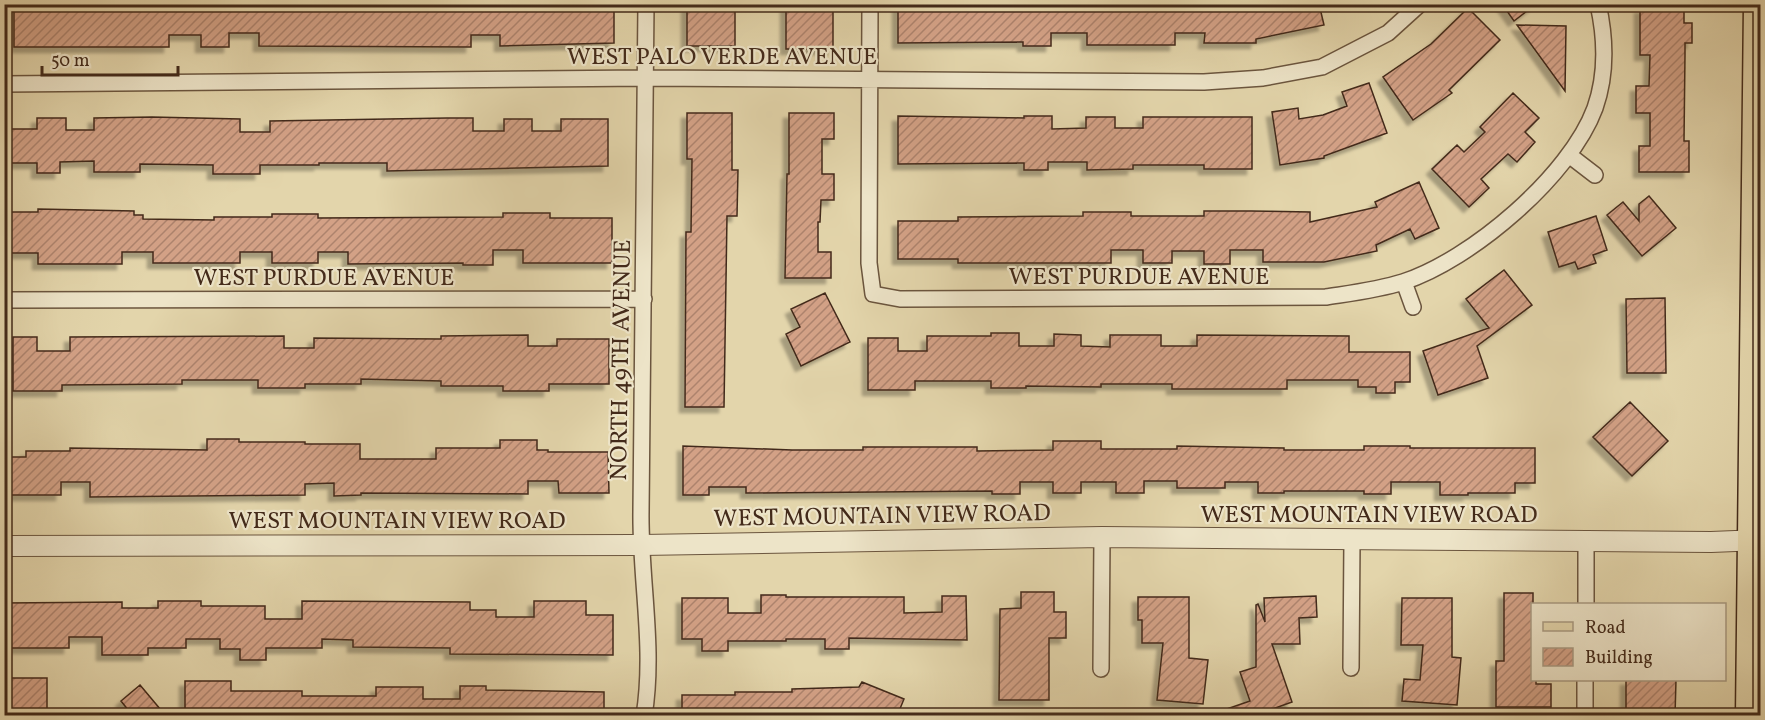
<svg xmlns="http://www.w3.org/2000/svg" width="1765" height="720" font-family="Vollkorn,serif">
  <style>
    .building { fill: url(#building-hatch); stroke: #432a1a; stroke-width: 1.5; filter: url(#shadow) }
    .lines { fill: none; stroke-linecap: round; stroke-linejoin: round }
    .minor-casing { stroke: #6b553e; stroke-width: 18 }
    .tertiary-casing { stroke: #6b553e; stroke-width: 22 }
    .primary-casing { stroke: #432a1a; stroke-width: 27 }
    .minor { stroke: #ede4c8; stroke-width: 15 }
    .tertiary { stroke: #ede4c8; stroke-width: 20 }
    .primary { stroke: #e3d5ab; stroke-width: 24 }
    .labels { text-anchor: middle; stroke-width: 4.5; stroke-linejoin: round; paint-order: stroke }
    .street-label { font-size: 24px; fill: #432a1a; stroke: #ede4c8 }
  </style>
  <defs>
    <pattern id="building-hatch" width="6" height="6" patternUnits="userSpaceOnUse" patternTransform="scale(1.5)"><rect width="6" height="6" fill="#d3a186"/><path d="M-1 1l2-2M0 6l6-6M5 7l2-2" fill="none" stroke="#ad836d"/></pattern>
    <filter id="shadow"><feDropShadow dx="-5.5" dy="5.5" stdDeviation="1.5" flood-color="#0004"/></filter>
  </defs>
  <rect width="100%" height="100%" fill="#e3d5ab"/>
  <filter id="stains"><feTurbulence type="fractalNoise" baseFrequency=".00333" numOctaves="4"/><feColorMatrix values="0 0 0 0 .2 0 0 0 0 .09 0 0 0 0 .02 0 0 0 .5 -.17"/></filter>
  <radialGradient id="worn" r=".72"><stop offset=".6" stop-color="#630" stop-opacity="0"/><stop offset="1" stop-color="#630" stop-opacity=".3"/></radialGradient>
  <path class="building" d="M14,4H490V10H562V6H614V43L500,46V35H471V47L259,46V33H229V47H201V35H169V47H14Z
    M687,4H735V46H687Z
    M786,4H833V49H786Z
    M898,4H1319L1324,25L1256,39V43H1204L1205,33H1175V45H1087V33H1051V46H1023V42L898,43Z
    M1502,4H1536L1514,21Z
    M1468,8L1500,40L1449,90L1452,93L1413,120L1383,77L1431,44Z
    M1640,8H1684V23H1692V43H1685V55L1684,141H1689V172H1639V146H1650V113H1636V86H1649L1650,55H1640Z
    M1517,25L1566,26L1565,91Z
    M1369,83L1387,133L1324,156V158L1280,165L1272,112L1298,108L1299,119L1323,115L1347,106L1342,92Z
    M1513,93L1539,118L1525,132L1535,142L1517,162L1508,154L1481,179L1489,188L1469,207L1432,169L1457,145L1464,152L1485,132L1480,127Z
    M687,113H732V170H738L737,216H727L724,407H685L686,232H691L692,159H687Z
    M789,113H834V139H822V174H834V200H821L820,222H818V252H831V278H785L787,174H789Z
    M898,116L1024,118V116H1052V129L1086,128V117H1115V128H1143V117H1252V169H1204V165H1133V169L1087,170V162H1048V170H1024V163L898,164Z
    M152,117L240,119V132H270V121L447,118H473V131H504V119H532V131H561V119H608V166L387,171V163H319V165H260V174H213V165L140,164V172H94V161L60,162V173H37V163H4V129H37V118H66V130H94V118Z
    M1419,182L1439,228L1415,239L1410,229L1376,245L1377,251L1324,262H1263V250H1230V264H1204V251H1172V263H1143V250H1111V263H958V259H898V221H958V217L1083,216V212H1131V216H1204V211H1251L1310,212V222L1377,207L1375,202Z
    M1649,196L1676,228L1642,256L1607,215L1623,202L1639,221V204Z
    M38,209L134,211V215H143V219L214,220V217H272V214H318V218L503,217V213H550V218H612V263H523V250H493V265H463V263L348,264V252H318V263H272V252H240V263H153V252H122V264H38V253H4V212H38Z
    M1596,216L1607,250L1593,255L1596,263L1578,269L1575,262L1559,267L1548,232Z
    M1504,270L1532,305L1477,346L1488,378L1438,395L1423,351L1489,328L1466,299Z
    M825,293L850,342L801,366L786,334L800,327L791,309Z
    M1665,298L1666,373H1627L1626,299Z
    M991,333H1019V346H1054V334L1081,335V346L1110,347V335H1161V346H1197V335L1349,336V352H1410V382H1395V393H1376V387H1358V380H1287V389H1172V384H1101V387L1026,386V388H991V381H915V390H868V338H898V351H927V336H991Z
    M528,335V346H557V339H609V384H549V391H503V386H441V381L361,379V384H305V388H258V380H182V384L62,385V391H13V337H37V351H70V337L284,336V348H314V338L441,339V336Z
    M1630,402L1668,441L1632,476L1593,437Z
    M207,439H239V442H305V444H360V459H436V448H500V440H537V450H548V452H608L609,493H559L558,481H528V494L361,493V495L334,496V483L305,484V495L90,497V482H61V495H10V457H26V451H70V448L207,450Z
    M1053,441H1101V449H1177V446L1284,448V450H1364V446H1410V448H1535V483H1515V493H1468V495H1440V482H1391V494H1364V491H1284V493H1258V482H1225V488H1177V481H1144V493H1116V482H1081V493H1053V482H1020V494H992V491L746,493V487H709V495H683V446L792,450H863V447H977V451L1053,450Z
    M1021,592H1054V612H1066V638H1049V700H999L1000,609L1021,608Z
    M1504,593H1533V680H1536V684H1551V707H1496V661H1504Z
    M761,595H786V597H904V613L942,612V596H966L967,640L849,638V649H825V639H786V641H728V651H702V639H682V598H728V613H761Z
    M1316,596L1317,617L1299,618L1300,644H1272L1292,702L1253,716H1215V713L1250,701L1240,672L1256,667V605L1258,604L1265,622L1264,598Z
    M1138,597H1189V658L1208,660L1203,704L1157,700L1163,643H1142V620H1138Z
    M1402,598H1452V657L1461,658L1457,705L1402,701L1404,679L1420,680L1423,645H1401Z
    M158,601H201V606H265V619H302V601L470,602V610H496V617H534V601H586V615H613V655L450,654V648L353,647V640L322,639V648H266V660H240V649H220V639H186V648H148V655H102V637H69V648H4V603L122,602V608H158Z
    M9,678H47V716H9Z
    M1626,680H1676L1675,716H1626Z
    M185,681H231V691H302V696H376V687H423V699H460V686H486V690L604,692V716H185Z
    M862,682L904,699L897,716H682V695H735V692H792V689L859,687Z
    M140,685L166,716H133L121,701Z"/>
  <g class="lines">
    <g class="minor-casing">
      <path id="minor" d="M870,4L869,263L873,294L900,299L1326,297C1352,293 1378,290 1403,282C1471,260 1570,176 1595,108C1607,74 1606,40 1598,4
        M4,84L645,78L1204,82L1263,78L1322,67L1388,33L1420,4
        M1569,155L1595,175
        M1404,282L1413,307
        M4,300L644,299
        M1586,604V541
        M1351,668L1352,540
        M1101,669L1102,537
        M644,716C655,648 640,579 641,512C642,343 644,174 646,4
        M1585,716V680"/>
    </g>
    <g class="tertiary-casing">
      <path id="tertiary" d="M4,546L642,545L1102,537L1711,542L1760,540"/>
    </g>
    <g class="primary-casing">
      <path id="primary" d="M1748,716L1756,4"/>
    </g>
    <use href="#minor" class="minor"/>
    <use href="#tertiary" class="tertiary"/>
    <use href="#primary" class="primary"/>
  </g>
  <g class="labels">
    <g class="street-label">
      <text x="722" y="64">WEST PALO VERDE AVENUE</text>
      <text x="1139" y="284">WEST PURDUE AVENUE</text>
      <text x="324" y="285">WEST PURDUE AVENUE</text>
      <text transform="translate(620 360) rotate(-89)" y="8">NORTH 49TH AVENUE</text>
      <text x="1369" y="522">WEST MOUNTAIN VIEW ROAD</text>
      <text transform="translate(882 515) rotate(-1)" y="8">WEST MOUNTAIN VIEW ROAD</text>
      <text x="397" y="528">WEST MOUNTAIN VIEW ROAD</text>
    </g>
  </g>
  <rect width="1765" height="720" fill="none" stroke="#e3d5ab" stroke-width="24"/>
  <rect x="6" y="6" width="1753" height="708" fill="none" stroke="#432a1a" stroke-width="3"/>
  <rect x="12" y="12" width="1741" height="696" fill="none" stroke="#432a1a" stroke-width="1.5"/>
  <rect x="1531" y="603" width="195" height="78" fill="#ede4c8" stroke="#a99a82" stroke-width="1.5"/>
  <rect x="1543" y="622" width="30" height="9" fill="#e3d5ab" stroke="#a99a82" stroke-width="1.5"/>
  <text x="1585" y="633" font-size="18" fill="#432a1a">Road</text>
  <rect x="1543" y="648" width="30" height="18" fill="url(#building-hatch)" stroke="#a99a82" stroke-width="1.5"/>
  <text x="1585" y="663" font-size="18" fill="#432a1a">Building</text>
  <path d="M42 66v9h136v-9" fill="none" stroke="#432a1a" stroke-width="3"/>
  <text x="51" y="66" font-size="18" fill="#432a1a" stroke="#ede4c8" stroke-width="4.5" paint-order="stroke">50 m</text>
  <rect width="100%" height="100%" filter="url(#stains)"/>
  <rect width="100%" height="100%" fill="url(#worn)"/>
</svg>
